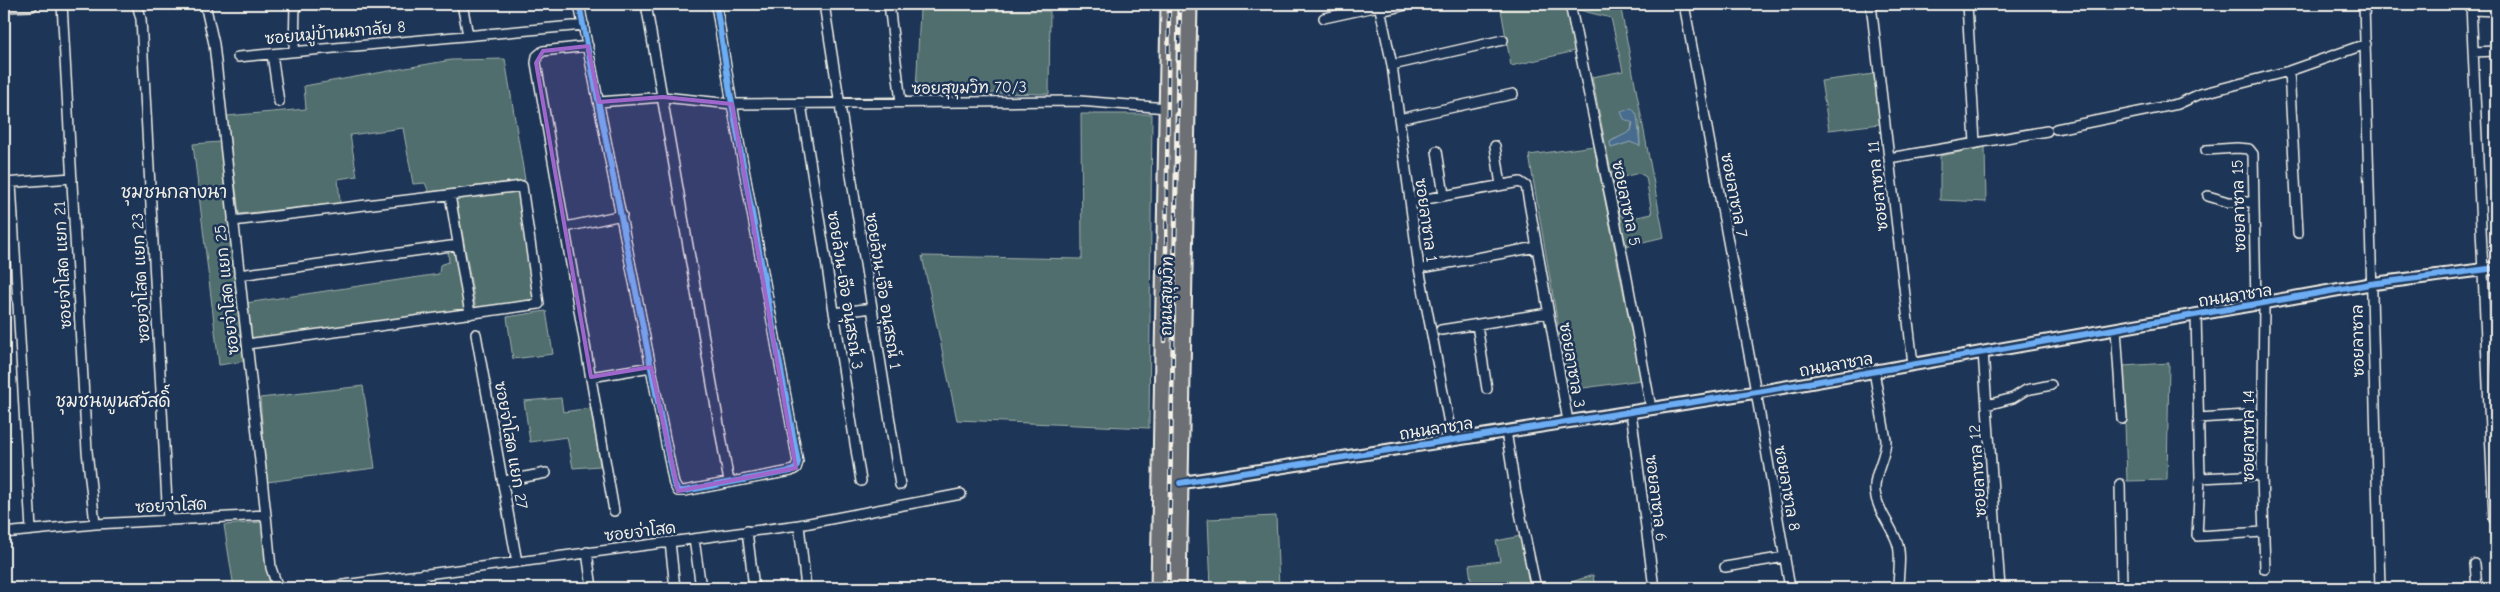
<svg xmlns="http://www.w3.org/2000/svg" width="2500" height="592" font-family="'Comic Neue','Playpen Sans Thai',sans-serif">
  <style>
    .green { fill: #4f6e6d; stroke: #a2b0aa; fill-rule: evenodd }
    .water { fill: #476c8e; stroke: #8ca1b2 }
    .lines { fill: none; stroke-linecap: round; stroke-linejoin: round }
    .street-casing { stroke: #f4f1e8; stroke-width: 12 }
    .secondary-casing { stroke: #f4f1e8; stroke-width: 15 }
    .highway-casing { stroke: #f4f1e8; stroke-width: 19 }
    .street { stroke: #1d3557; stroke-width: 9 }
    .secondary { stroke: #1d3557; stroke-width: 11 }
    .highway { stroke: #6c6f75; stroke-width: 15 }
    .rail-casing { stroke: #f4f1e8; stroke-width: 4.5 }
    .rail { stroke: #1d3557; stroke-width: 2.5; stroke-dasharray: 8; stroke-linecap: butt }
    .cycleway-casing { stroke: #1d3557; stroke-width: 9 }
    .cycleway { stroke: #6dadf4; stroke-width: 6 }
    .marked { fill: #9f67cb; fill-opacity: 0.2; stroke: #9f67cb; stroke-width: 4; stroke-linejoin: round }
    .labels { text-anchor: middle; stroke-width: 5; stroke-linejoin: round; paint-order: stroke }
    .street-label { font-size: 16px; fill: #f4f1e8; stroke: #1d3557 }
    .neighbourhood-label { font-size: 18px; fill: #f4f1e8; stroke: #1d3557 }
  </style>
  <rect width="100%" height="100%" fill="#1d3557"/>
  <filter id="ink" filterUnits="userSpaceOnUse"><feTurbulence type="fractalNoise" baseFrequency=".02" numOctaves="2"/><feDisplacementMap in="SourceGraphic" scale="10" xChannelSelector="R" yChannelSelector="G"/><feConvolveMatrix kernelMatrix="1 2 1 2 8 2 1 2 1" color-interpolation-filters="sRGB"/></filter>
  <g filter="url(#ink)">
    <path class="green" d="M1500,4H1566L1575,51L1511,66Z
      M1578,4H1620L1664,237L1626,246L1592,77L1623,71L1611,18L1579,10ZM1634,111L1639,122L1640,145L1630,142L1611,148L1610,142C1616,137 1624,137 1631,131ZM1639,173L1646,177L1652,214L1627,219L1622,216L1615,179Z
      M920,10L1050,11L1049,94L916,92Z
      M505,59L525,180L429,192L425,183L413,184L403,128L350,135L357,176L338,179L340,203L239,214L227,116L306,109L304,86L451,60Z
      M1874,74L1880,124L1829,130L1821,81Z
      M1081,114H1152L1149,428L957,420L922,256L1082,259Z
      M220,142L245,361L219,365L193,144Z
      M1594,146L1641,380L1569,390L1529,155Z
      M1985,147L1986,202L1940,200V156Z
      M519,190L535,301L476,309L456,198Z
      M456,249L466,311L251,339L246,303L439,274L440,265L449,262L448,251Z
      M546,311L553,354L513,359L507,317Z
      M2169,363L2167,480L2127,481L2123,366Z
      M363,386L375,468L267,482L260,398Z
      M561,398L563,412L591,408L600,466L573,468L567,437L530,442L524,401Z
      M1276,516L1279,588H1211L1208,519Z
      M262,522L270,588H234L224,525Z
      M1521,536L1530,588H1472L1469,565L1500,561L1496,541Z
      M1593,575L1595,588H1553Z"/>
    <path class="water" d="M1632,108L1637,115L1640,146L1630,142L1611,148L1610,142L1631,131L1633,123L1624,119L1621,112Z"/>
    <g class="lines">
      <g class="street-casing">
        <path id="street" d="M62,4L87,451L95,524
          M137,4L141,19L168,521
          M205,4L214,44L266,515
          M462,4L468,35
          M579,4L674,484L678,491H684L791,471L796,468L798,462L732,104L716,4
          M646,4L729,482
          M824,4L900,485
          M889,4L901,102
          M1379,4L1392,65L1419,268L1452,439
          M1570,4L1626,273L1651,408
          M1684,4L1756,392L1790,588
          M1871,4L1913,364
          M1967,4L1975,143
          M2364,4L2380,588
          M2471,4L2494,519
          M4,7L32,6
          M2472,10L2496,11
          M1381,11L1410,4
          M1324,18L1379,6
          M588,46L543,51L537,56L536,63L614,511
          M294,51L295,4
          M2473,52L2496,51
          M272,54L279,102
          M238,57L584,25
          M1392,65L1503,40
          M2289,71L2298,233
          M599,102L663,97L732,104L1079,101L1167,108L1187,107
          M801,104L861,481
          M1399,119L1513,94
          M2056,129L2178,104L2200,94L2289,71L2366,44
          M1495,146L1501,185
          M2206,150L2237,148L2249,149L2253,154L2256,306
          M1437,151L1444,195
          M1889,158L2047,131
          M4,183L72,178
          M11,183L31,530
          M450,195L470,314
          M2208,196L2228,202H2254
          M1415,201L1520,182L1526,186L1568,421
          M233,221L522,186L539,304L247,344
          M566,227L622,215
          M1427,267L1537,247
          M239,275L458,245
          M2264,304L2262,475L2265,569
          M834,313L872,308
          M2196,315L2200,478L2197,536L2263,532
          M1477,325L1487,389
          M2116,329L2122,419
          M1441,330L1548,313
          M476,334L517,562
          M2486,338H2496
          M1983,352L2000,588
          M1874,371L1886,440C1886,458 1873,474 1875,492C1877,510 1891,525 1897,542C1902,555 1898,574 1898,588
          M591,377L651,367
          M1987,405L2013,398L2026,390L2051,385
          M1631,412L1654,588
          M2198,418L2263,414
          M1506,431L1516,494L1536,588
          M2200,478L2262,475
          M504,481L546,473
          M2120,484L2122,588
          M799,525L806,588
          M747,531L754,588
          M4,533L95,524L266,515L271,568L278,588
          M694,539L701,588
          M670,542L675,588
          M587,552L592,588
          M2475,564L2477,588
          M1725,567L1785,557
          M423,574L425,588
          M321,588L799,525L961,494"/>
      </g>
      <g class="secondary-casing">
        <path id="secondary" d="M1180,483L1763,391L2370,284L2496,268"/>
      </g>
      <g class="highway-casing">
        <path id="highway" d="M1159,588L1169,4
          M1178,588L1189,4"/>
      </g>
      <use href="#street" class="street"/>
      <use href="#secondary" class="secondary"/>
      <use href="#highway" class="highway"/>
      <g class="rail-casing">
        <path id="rail" d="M1165,341L1169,4
          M1168,588L1180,4"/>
      </g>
      <use href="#rail" class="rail"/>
      <g class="cycleway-casing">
        <path id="cycleway" d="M579,4L674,484L678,491H684L791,471L796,468L798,462L732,104L716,4
          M1180,483L1763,391L2370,284L2496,268"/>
      </g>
      <use href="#cycleway" class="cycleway"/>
    </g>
  </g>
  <path class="marked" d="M588,46L599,102L663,97L732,104L796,468L678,491L651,367L591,377L536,63L543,51Z"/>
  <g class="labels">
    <g class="street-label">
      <text transform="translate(335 32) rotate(-5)" y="6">ซอยหมู่บ้านนภาลัย 8</text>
      <text transform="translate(969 87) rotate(-1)" y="6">ซอยสุขุมวิท 70/3</text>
      <text transform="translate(1877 186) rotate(-96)" y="6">ซอยลาซาล 11</text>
      <text transform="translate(1735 195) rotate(79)" y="6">ซอยลาซาล 7</text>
      <text transform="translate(1627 203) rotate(78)" y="6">ซอยลาซาล 5</text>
      <text transform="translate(2238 206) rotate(-92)" y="6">ซอยลาซาล 15</text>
      <text transform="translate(1427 220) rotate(82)" y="6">ซอยลาซาล 1</text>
      <text transform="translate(62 265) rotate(-93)" y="6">ซอยจ่าโสด แยก 21</text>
      <text transform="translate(140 278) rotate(-93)" y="6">ซอยจ่าโสด แยก 23</text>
      <text transform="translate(226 290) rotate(-96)" y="6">ซอยจ่าโสด แยก 25</text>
      <text transform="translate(846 290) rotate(81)" y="6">ซอยล้วน-เจือ อนุสรณ์ 3</text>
      <text transform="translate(884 291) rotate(81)" y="6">ซอยล้วน-เจือ อนุสรณ์ 1</text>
      <text transform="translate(2235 295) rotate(-9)" y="6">ถนนลาซาล</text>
      <text transform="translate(1166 296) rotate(-89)" y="6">ถนนสุขุมวิท</text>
      <text transform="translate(2357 341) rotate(-91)" y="6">ซอยลาซาล</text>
      <text transform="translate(1836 364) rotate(-10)" y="6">ถนนลาซาล</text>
      <text transform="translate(1573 365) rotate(80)" y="6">ซอยลาซาล 3</text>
      <text transform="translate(1436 428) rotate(-9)" y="6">ถนนลาซาล</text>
      <text transform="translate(2248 436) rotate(-90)" y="6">ซอยลาซาล 14</text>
      <text transform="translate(512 445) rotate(80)" y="6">ซอยจ่าโสด แยก 27</text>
      <text transform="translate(1977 471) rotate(-94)" y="6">ซอยลาซาล 12</text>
      <text transform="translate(1788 488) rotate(80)" y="6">ซอยลาซาล 8</text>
      <text transform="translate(1657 498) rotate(83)" y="6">ซอยลาซาล 6</text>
      <text transform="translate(171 505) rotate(-3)" y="6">ซอยจ่าโสด</text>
      <text transform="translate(640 531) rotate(-7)" y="6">ซอยจ่าโสด</text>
    </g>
    <g class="neighbourhood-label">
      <text x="174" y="198">ชุมชนกลางนา</text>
      <text x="113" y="407">ชุมชนพูนสวัสดิ์</text>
    </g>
  </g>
  <rect width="2500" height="592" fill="none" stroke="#1d3557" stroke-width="20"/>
  <rect x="10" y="10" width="2480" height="572" fill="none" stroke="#f4f1e8" stroke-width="2" filter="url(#ink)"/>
</svg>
